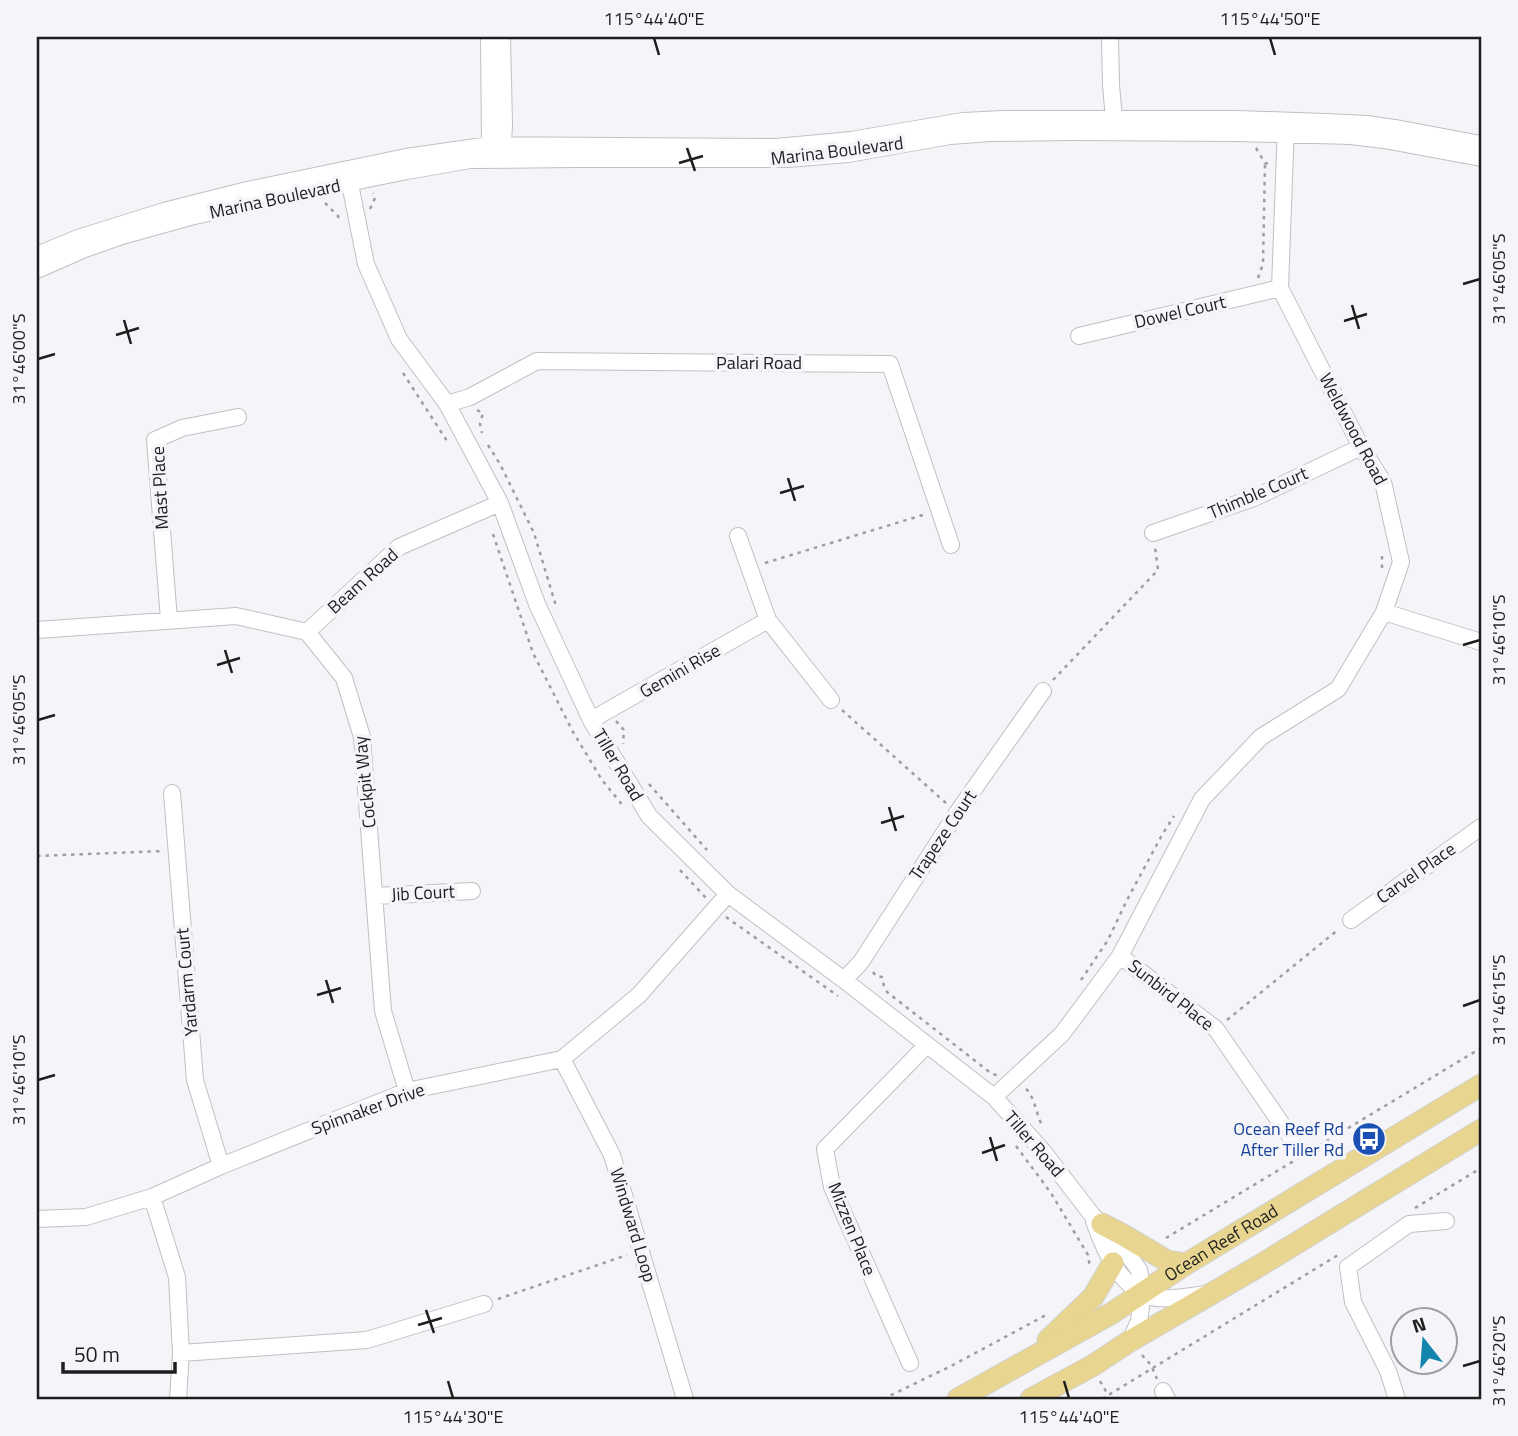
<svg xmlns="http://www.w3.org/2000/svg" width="1518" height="1436" font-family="'Titillium Web',sans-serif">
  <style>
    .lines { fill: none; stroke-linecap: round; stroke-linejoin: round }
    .minor-casing { stroke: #c0c0c3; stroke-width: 18 }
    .major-casing { stroke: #d2d2d2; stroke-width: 23 }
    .path { stroke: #9e9ea1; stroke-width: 2.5; stroke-dasharray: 3.5 5; stroke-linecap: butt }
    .minor { stroke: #fff; stroke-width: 16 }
    .major { stroke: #e8d590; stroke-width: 21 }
    .ticks { fill: none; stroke: #1e1e1f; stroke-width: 2.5 }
    .labels { text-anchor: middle; stroke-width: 7; stroke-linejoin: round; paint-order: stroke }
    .street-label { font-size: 18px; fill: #1e1e1f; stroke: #f5f5f9 }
    .transit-label { font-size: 18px; fill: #164399; stroke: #f5f5f9; text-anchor: end }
    .neatline { fill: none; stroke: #1e1e1f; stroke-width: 2.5 }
    .ticks-label { font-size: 18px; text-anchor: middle; fill: #1e1e1f }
  </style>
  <rect width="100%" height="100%" fill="#f5f5f9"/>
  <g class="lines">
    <g class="minor-casing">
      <path id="minor" d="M489,37L490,145L491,153
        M1110,37L1111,85L1115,130
        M501,153L503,145L504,124L502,37
        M347,169L366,264L399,339L447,404L500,503L537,604L591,720L649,816L728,894L844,980L994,1097L1042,1150L1092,1215L1115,1237L1139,1270L1143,1292L1139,1321L1130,1341
        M37,255L78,238L164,211L243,191L406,157L490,145L776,147L851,140L963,121L1003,119H1238L1325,122L1367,124L1401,129L1481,144
        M37,270L85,249L122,236L190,217L314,190L407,171L470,160L577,159H788L848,154L950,136L990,133L1072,132L1238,133L1351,136L1384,140L1481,158
        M1079,336L1280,288
        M447,404L470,397L537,361L890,364L951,545
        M1153,533L1254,498L1361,447
        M738,536L768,620L831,700
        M1384,612L1481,642
        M169,620L155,440L182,428L238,417
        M37,630L236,616L307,632L344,678L362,737L383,1011L407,1091
        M307,632L399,547L500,503
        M591,720L768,620
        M172,793L195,1080L221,1166
        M375,896L472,891
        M1351,920L1481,827
        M1120,956L1216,1029L1292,1139
        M844,980L861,962L957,813L1043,691
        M562,1059L612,1155L685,1399
        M994,1097L1062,1034L1120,956L1202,799L1261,737L1338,689L1384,612L1401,562L1383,482L1361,447L1280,288L1286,124
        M152,1197L177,1277L181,1353L178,1399
        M37,1219L86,1217L152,1197L221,1166L407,1091L562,1059L639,995L728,894
        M1094,1221C1104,1249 1119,1287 1151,1297C1162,1301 1192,1296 1205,1294
        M181,1353L367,1340L484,1304
        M910,1363L832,1187L825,1149L927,1045
        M1163,1391L1167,1399
        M1397,1399L1388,1371L1353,1302L1348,1267L1409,1224L1446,1221"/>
    </g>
    <g class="major-casing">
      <g id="major">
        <path d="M1102,1224L1123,1235L1167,1261L1186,1264"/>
        <path d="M1048,1340L1093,1297L1113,1263"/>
        <path id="s1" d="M958,1399L1112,1313L1186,1264L1481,1085"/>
        <path d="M1031,1399L1092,1366L1130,1341L1259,1266L1481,1130"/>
      </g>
    </g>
    <path class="path" d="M1256,148L1265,163L1269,164
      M325,203L338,216L340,222
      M370,209L375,198L373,193
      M1258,278L1263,264L1265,163
      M403,373L449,444
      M477,410L483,413L480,424L482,433
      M488,445L500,464L534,533L556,606
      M493,534L533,653L573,732L602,780L624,807
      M765,563L926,514
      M1382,568V554
      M1053,680L1158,570L1155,547
      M842,710L947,804
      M616,721L624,730L623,744
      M649,784L707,850
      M37,856L163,851
      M680,870L706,898
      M726,917L838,996
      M873,972L876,976L882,977L884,986L887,992L992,1074L997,1075
      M1081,980L1108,940L1127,900L1162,835L1174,816
      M1227,1020L1339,929
      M1026,1089C1035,1097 1036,1115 1043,1127
      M1323,1144L1331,1155
      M1016,1146L1051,1193L1088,1255L1090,1268
      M1415,1208L1481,1168
      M1166,1238L1481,1048
      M498,1299L627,1255
      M1142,1355L1151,1365L1157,1379
      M1100,1381L1108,1395
      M883,1399L953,1365L1048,1314
      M1102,1399L1338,1255"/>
    <use href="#minor" class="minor"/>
    <use href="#major" class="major"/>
  </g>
  <path class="ticks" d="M654,38L659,55M1270,38L1275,55M687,148L695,171M679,163L703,156M1463,284L1480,279M1352,305L1359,329M124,320L131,344M1344,321L1367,314M116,335L139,328M38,359L55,354M788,478L795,501M780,493L804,486M1463,645L1480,640M225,650L232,673M217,665L240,658M38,720L55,715M889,807L896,831M881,823L904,816M326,980L333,1003M317,995L341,988M1463,1006L1480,1000M38,1080L55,1075M990,1137L997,1161M982,1153L1005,1145M426,1310L434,1333M418,1325L442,1318M1463,1366L1480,1361M448,1381L453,1398M1064,1381L1069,1398"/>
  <defs>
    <g id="bus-disc" transform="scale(1.75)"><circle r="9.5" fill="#1a4fb4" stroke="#f5f5f9"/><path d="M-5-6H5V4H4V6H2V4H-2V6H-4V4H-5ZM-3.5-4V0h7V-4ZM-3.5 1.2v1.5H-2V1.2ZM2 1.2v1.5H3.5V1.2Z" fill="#fff"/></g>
  </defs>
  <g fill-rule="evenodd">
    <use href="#bus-disc" x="1369" y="1139"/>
  </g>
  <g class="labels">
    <g class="street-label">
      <text transform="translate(837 151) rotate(-7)" y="6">Marina Boulevard</text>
      <text transform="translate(275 199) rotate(-12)" y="6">Marina Boulevard</text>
      <text transform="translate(1180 312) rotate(-13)" y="6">Dowel Court</text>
      <text x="759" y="369">Palari Road</text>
      <text transform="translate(1353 429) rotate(62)" y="6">Weldwood Road</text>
      <text transform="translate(160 488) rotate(-93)" y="6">Mast Place</text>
      <text transform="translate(1258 493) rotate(-23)" y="6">Thimble Court</text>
      <text transform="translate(363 581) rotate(-42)" y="6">Beam Road</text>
      <text transform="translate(680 671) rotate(-30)" y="6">Gemini Rise</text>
      <text transform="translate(618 765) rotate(59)" y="6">Tiller Road</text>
      <text transform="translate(365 782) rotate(-96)" y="6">Cockpit Way</text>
      <text transform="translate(943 835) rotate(-56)" y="6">Trapeze Court</text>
      <text transform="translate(1416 873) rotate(-35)" y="6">Carvel Place</text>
      <text transform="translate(423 893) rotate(-3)" y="6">Jib Court</text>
      <text transform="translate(187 982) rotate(-95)" y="6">Yardarm Court</text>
      <text transform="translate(1171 995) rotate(38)" y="6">Sunbird Place</text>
      <text transform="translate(368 1109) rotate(-20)" y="6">Spinnaker Drive</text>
      <text transform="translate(1034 1144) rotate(49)" y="6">Tiller Road</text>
      <text transform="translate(633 1225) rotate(73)" y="6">Windward Loop</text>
      <text transform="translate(852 1229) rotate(68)" y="6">Mizzen Place</text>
      <text dy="6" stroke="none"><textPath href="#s1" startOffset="306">Ocean Reef Road</textPath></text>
    </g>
    <g class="transit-label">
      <text x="1344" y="1135">Ocean Reef Rd<tspan x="1344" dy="21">After Tiller Rd</tspan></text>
    </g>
  </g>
  <rect width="1518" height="1436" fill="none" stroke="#f5f5f9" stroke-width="77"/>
  <g transform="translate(1424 1341) rotate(343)"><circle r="33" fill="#f5f5f9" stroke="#9f9fa2" stroke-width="2"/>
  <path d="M0-5L12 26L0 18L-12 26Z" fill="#1485ac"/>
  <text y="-10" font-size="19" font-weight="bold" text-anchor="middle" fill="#1e1e1f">N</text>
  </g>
  <path d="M63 1362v10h112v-10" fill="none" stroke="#1e1e1f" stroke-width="3.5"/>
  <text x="74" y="1362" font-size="21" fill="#1e1e1f" stroke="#f5f5f9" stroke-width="5" paint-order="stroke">50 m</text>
  <rect x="38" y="38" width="1442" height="1360" class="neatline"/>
  <g class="ticks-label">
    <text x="654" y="25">115°44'40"E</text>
    <text x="1270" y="25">115°44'50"E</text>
    <text transform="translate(1499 279) rotate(-90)" y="6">31°46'05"S</text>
    <text transform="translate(19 359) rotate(-90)" y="6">31°46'00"S</text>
    <text transform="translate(1499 640) rotate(-90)" y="6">31°46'10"S</text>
    <text transform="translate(19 720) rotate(-90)" y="6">31°46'05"S</text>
    <text transform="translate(1499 1000) rotate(-90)" y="6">31°46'15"S</text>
    <text transform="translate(19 1080) rotate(-90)" y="6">31°46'10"S</text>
    <text transform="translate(1499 1361) rotate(-90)" y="6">31°46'20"S</text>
    <text x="453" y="1423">115°44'30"E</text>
    <text x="1069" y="1423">115°44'40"E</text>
  </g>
</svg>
